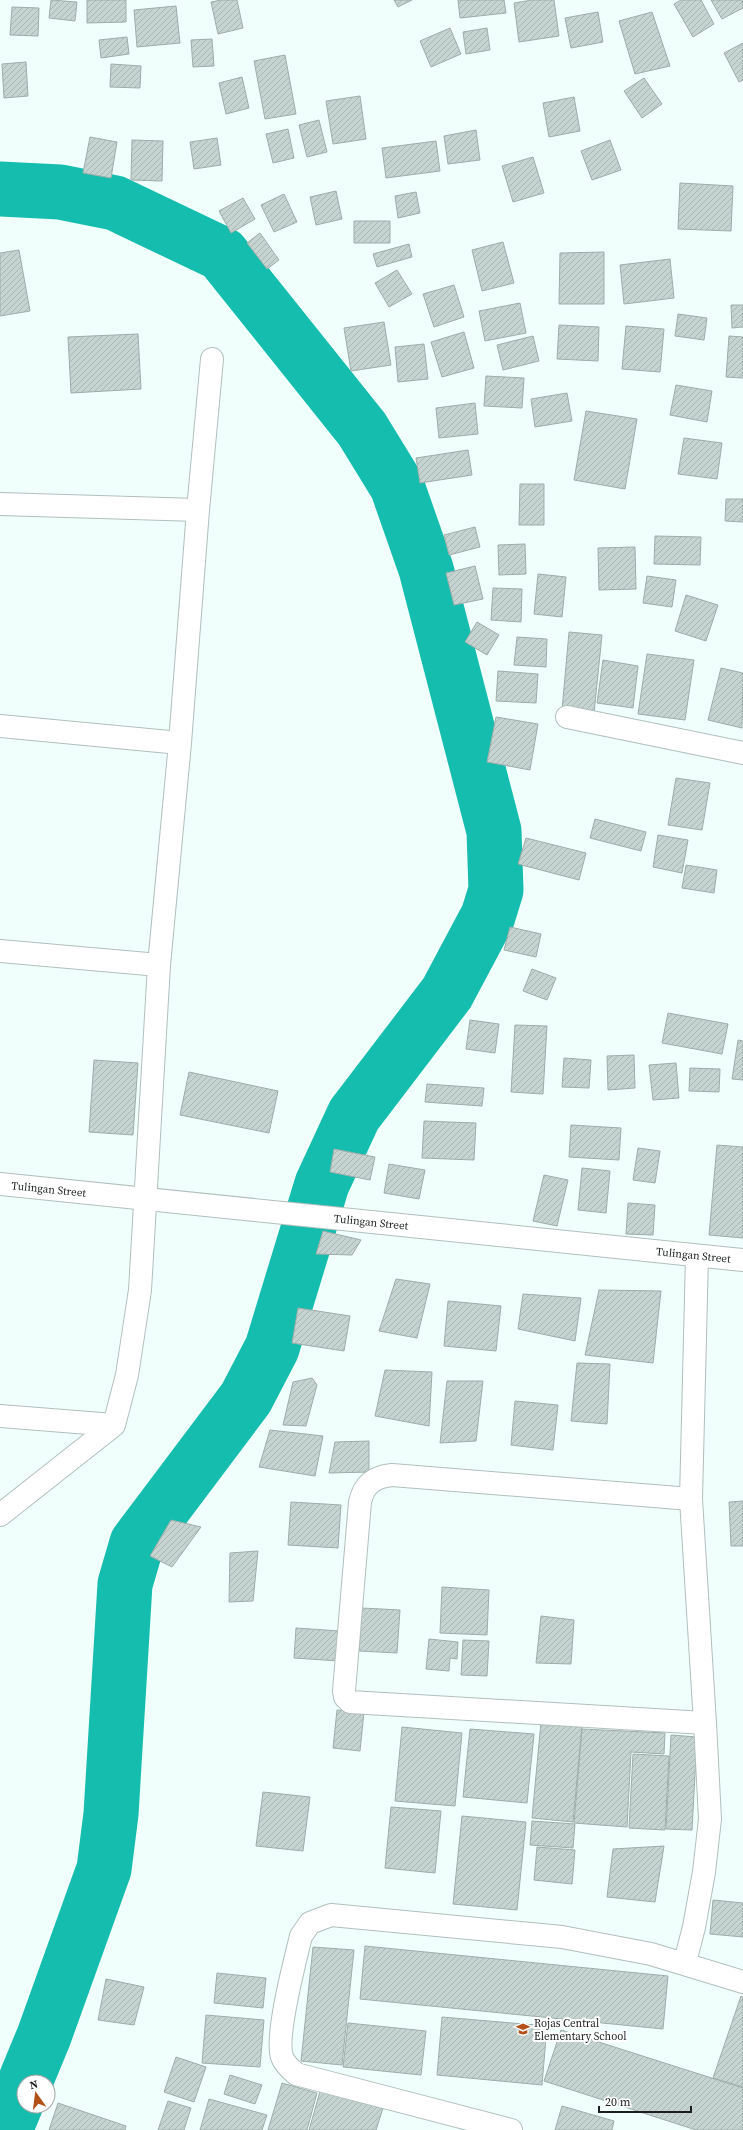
<svg xmlns="http://www.w3.org/2000/svg" width="743" height="2130" font-family="'Source Serif 4',serif">
  <style>
    .lines { fill: none; stroke-linecap: round; stroke-linejoin: round }
    .river { stroke: #15bdae; stroke-width: 55 }
    .building { fill: url(#building-hatch); stroke: #9fadaa }
    .street-casing { stroke: #b1bfbd; stroke-width: 24 }
    .secondary-casing { stroke: #b1bfbd; stroke-width: 24 }
    .street { stroke: #fff; stroke-width: 22 }
    .secondary { stroke: #fff; stroke-width: 22 }
    .labels { text-anchor: middle; stroke-width: 4; stroke-linejoin: round; paint-order: stroke }
    .street-label { font-size: 11px; fill: #1a1f1e; stroke: #fff }
    .poi-label { font-size: 11px; fill: #1a1f1e; stroke: #fff; text-anchor: start }
  </style>
  <defs>
    <pattern id="building-hatch" width="6" height="6" patternUnits="userSpaceOnUse"><rect width="6" height="6" fill="#c5d4d1"/><path d="M-1 1l2-2M0 6l6-6M5 7l2-2" fill="none" stroke="#a9b6b3"/></pattern>
  </defs>
  <rect width="100%" height="100%" fill="#f0fffc"/>
  <g class="lines">
    <path class="river" d="M0,189L60,192L115,203L222,254L362,429L397,486L426,569L494,831L496,890L488,916L447,993L354,1115L322,1184L272,1348L246,1398L137,1543L125,1584L111,1814L104,1869L44,2036L25,2082
      M5,2130L24,2084"/>
  </g>
  <path class="building" d="M51,0L77,2L75,21L49,18Z
    M87,0H126V22L87,23Z
    M221,0H237L243,28L218,34L211,2Z
    M394,0H412L398,7Z
    M458,0H504L506,13L460,18Z
    M532,0H554L559,36L519,42L514,3Z
    M681,0H701L714,24L693,37L674,4Z
    M711,0H743V8L722,19Z
    M176,6L180,43L137,47L134,10Z
    M12,7L39,8L38,36L10,35Z
    M598,12L603,42L571,48L565,18Z
    M652,12L670,66L635,74L619,21Z
    M450,28L461,54L431,67L420,41Z
    M487,28L490,50L466,54L463,32Z
    M127,37L129,54L101,58L99,40Z
    M212,39L214,66L193,67L191,40Z
    M743,43V80L739,82L724,53Z
    M285,55L296,114L265,119L254,61Z
    M26,62L28,96L4,98L2,64Z
    M111,64L141,66L140,88L110,87Z
    M242,77L249,108L226,114L219,83Z
    M644,78L662,104L642,118L624,91Z
    M360,96L366,139L333,144L326,101Z
    M574,97L580,131L549,137L543,103Z
    M319,120L327,152L307,157L299,125Z
    M288,129L294,158L273,163L266,134Z
    M476,130L480,160L448,164L444,136Z
    M90,137L117,142L111,178L83,173Z
    M217,138L221,165L194,169L190,142Z
    M132,140L163,141L162,181L131,180Z
    M610,140L621,170L592,180L581,151Z
    M436,141L440,171L386,178L382,148Z
    M533,157L544,193L513,202L502,166Z
    M680,183L733,186L731,231L678,229Z
    M336,191L342,219L316,225L310,197Z
    M416,192L420,213L398,218L395,196Z
    M284,194L297,222L274,232L261,205Z
    M243,198L255,219L231,233L219,211Z
    M354,221H390V243H354Z
    M260,233L279,260L267,269L247,243Z
    M503,242L514,283L482,291L472,250Z
    M409,244L412,257L377,267L373,254Z
    M19,250L30,311L0,316V253Z
    M604,252V304H559L560,253Z
    M670,259L674,298L624,304L620,265Z
    M397,270L412,294L389,307L375,283Z
    M454,285L464,317L434,327L423,294Z
    M520,303L526,333L485,341L479,311Z
    M731,305H743V327L732,328Z
    M678,314L707,318L704,340L675,336Z
    M384,322L391,365L351,371L344,328Z
    M559,325L599,327L598,361L557,359Z
    M626,326L664,329L660,372L622,369Z
    M464,332L474,368L442,377L431,342Z
    M138,334L141,389L71,393L68,337Z
    M533,336L539,361L503,370L497,345Z
    M729,336L743,337V378L726,377Z
    M424,344L428,379L398,382L395,347Z
    M486,376L524,378L522,408L484,406Z
    M676,385L712,391L707,422L670,415Z
    M567,393L572,421L535,427L531,399Z
    M475,403L478,434L439,438L436,408Z
    M586,411L637,419L625,489L574,480Z
    M684,438L722,443L717,479L678,474Z
    M468,450L472,475L420,483L416,458Z
    M520,484H544V525H519Z
    M726,499H743V522L725,521Z
    M475,527L480,547L449,555L444,535Z
    M655,536L701,537L700,565L654,564Z
    M525,544L526,574L499,575L498,545Z
    M635,547L636,589L599,590L598,548Z
    M475,566L483,599L454,605L446,573Z
    M538,574L566,577L562,617L534,614Z
    M647,576L676,580L672,607L643,603Z
    M493,588L522,589L521,622L491,620Z
    M686,595L718,605L706,641L675,631Z
    M477,622L499,635L487,655L465,642Z
    M569,632L602,635L594,713L562,710Z
    M517,637L547,639L546,667L514,665Z
    M647,654L694,660L685,720L638,714Z
    M603,660L638,666L633,708L597,703Z
    M721,668L743,673L742,728L708,720Z
    M498,671L538,674L536,703L496,701Z
    M496,717L538,724L530,770L487,762Z
    M676,778L710,783L702,830L668,825Z
    M595,819L646,832L641,851L590,838Z
    M658,835L688,840L682,873L653,867Z
    M526,838L586,853L579,880L518,864Z
    M686,865L717,870L714,893L682,888Z
    M510,927L541,934L536,957L504,950Z
    M532,969L556,978L547,1000L523,991Z
    M668,1013L728,1024L722,1054L662,1043Z
    M470,1020L499,1024L495,1053L466,1049Z
    M515,1025L547,1026L543,1094L511,1092Z
    M738,1040L743,1041V1080L732,1079Z
    M634,1055L635,1088L608,1090L607,1056Z
    M564,1058L591,1060L589,1088L562,1087Z
    M94,1060L138,1063L133,1135L89,1132Z
    M676,1063L679,1098L653,1100L649,1065Z
    M690,1068L720,1069L719,1092L689,1091Z
    M189,1072L278,1091L269,1133L180,1115Z
    M427,1084L484,1088L482,1106L425,1102Z
    M424,1121L476,1123L474,1160L422,1158Z
    M571,1125L621,1128L619,1160L569,1157Z
    M717,1145L743,1147V1238L709,1235Z
    M638,1148L660,1151L655,1183L633,1180Z
    M334,1149L375,1157L370,1180L330,1172Z
    M389,1164L425,1170L419,1199L384,1193Z
    M582,1168L610,1171L606,1213L578,1210Z
    M544,1175L568,1180L557,1226L533,1221Z
    M628,1203L655,1205L653,1235L626,1234Z
    M323,1231L361,1240L352,1255L316,1254Z
    M396,1279L430,1284L417,1338L379,1331Z
    M599,1290L661,1291L653,1363L585,1355Z
    M523,1294L581,1298L575,1341L518,1329Z
    M448,1301L501,1306L496,1351L444,1346Z
    M298,1308L350,1316L344,1351L292,1343Z
    M577,1363L610,1364L607,1424L571,1421Z
    M385,1370L432,1372L429,1426L375,1416Z
    M312,1378L317,1385L306,1426L283,1425L293,1382Z
    M447,1381H483L476,1441L440,1443Z
    M515,1401L558,1405L553,1450L511,1445Z
    M270,1430L323,1436L315,1476L259,1467Z
    M369,1441V1472L329,1473L335,1442Z
    M743,1501V1546H731L729,1502Z
    M291,1502L341,1505L338,1548L288,1545Z
    M171,1520L201,1527L172,1567L150,1556Z
    M258,1551L253,1601L229,1602L230,1553Z
    M442,1587L489,1590L487,1635L440,1633Z
    M362,1608L400,1610L397,1653L359,1651Z
    M541,1616L574,1620L571,1664L536,1663Z
    M296,1628L340,1631L339,1661L294,1658Z
    M429,1639L458,1642L457,1659L450,1658L449,1671L426,1669Z
    M463,1640L489,1641L487,1676L461,1675Z
    M337,1710L364,1712L360,1751L333,1748Z
    M541,1722L582,1726L573,1822L532,1818Z
    M402,1727L462,1733L455,1806L395,1801Z
    M470,1729L534,1734L527,1803L463,1797Z
    M582,1729L665,1733L664,1754L631,1752L627,1827L574,1823Z
    M671,1735L697,1737L692,1830L666,1829Z
    M633,1754L669,1756L665,1830L629,1828Z
    M263,1792L310,1797L303,1851L256,1846Z
    M391,1807L441,1811L435,1873L385,1868Z
    M462,1816L526,1822L517,1910L453,1904Z
    M532,1821L575,1824L573,1848L530,1845Z
    M664,1846L655,1902L607,1897L613,1849Z
    M537,1847L575,1850L572,1884L534,1880Z
    M713,1900L743,1903V1937L710,1934Z
    M365,1946L668,1976L663,2029L360,1999Z
    M313,1947L354,1950L342,2065L301,2061Z
    M217,1973L266,1978L263,2008L214,2003Z
    M106,1979L144,1987L134,2025L98,2020Z
    M741,1996L743,1997V2087L713,2078Z
    M206,2015L264,2020L260,2067L202,2063Z
    M442,2017L547,2026L542,2085L437,2075Z
    M348,2023L426,2031L421,2075L343,2067Z
    M561,2030L743,2088V2130H696L544,2081Z
    M176,2057L206,2067L194,2102L164,2092Z
    M230,2075L262,2085L255,2104L224,2094Z
    M282,2083L317,2093L307,2130H268Z
    M321,2088L384,2105L376,2130H309Z
    M209,2099L267,2115L262,2130H200Z
    M168,2101L191,2108L184,2130H158Z
    M58,2103L126,2126L125,2130H49Z
    M562,2106L614,2121L612,2130H555Z"/>
  <g class="lines">
    <g class="street-casing">
      <path id="street" d="M0,504L198,510
        M567,717L743,753
        M0,726L180,743
        M0,951L159,965
        M0,1416L114,1425
        M691,1499L392,1475C374,1477 364,1484 360,1502L344,1691L345,1697L350,1702L705,1723
        M0,1515L114,1425L127,1375L140,1290L159,965L180,743L198,510L212,359
        M685,1962L694,1927L704,1872L710,1819L705,1723L691,1499L697,1256
        M511,2130L296,2074C290,2068 285,2065 282,2057C275,2036 295,1961 301,1936L310,1923L331,1915L562,1937L651,1954L743,1982"/>
    </g>
    <g class="secondary-casing">
      <g id="secondary">
        <path id="s1" d="M0,1184L743,1260"/>
      </g>
    </g>
    <use href="#street" class="street"/>
    <use href="#secondary" class="secondary"/>
  </g>
  <defs>
    <g id="school-bare" transform="scale(1.08)"><path d="M0-5L7-2L0 1L-7-2ZM-4 1L0 2.5L4 1V4Q0 6-4 4Z" fill="#b35018" stroke="#fff" stroke-width="2.5" paint-order="stroke"/></g>
  </defs>
  <g fill-rule="evenodd">
    <use href="#school-bare" x="523" y="2029"/>
  </g>
  <g class="labels">
    <g class="street-label">
      <text dy="4" stroke="none"><textPath href="#s1" startOffset="49">Tulingan Street</textPath></text>
      <text dy="4" stroke="none"><textPath href="#s1" startOffset="373">Tulingan Street</textPath></text>
      <text dy="4" stroke="none"><textPath href="#s1" startOffset="697">Tulingan Street</textPath></text>
    </g>
    <g class="poi-label">
      <text x="534" y="2027">Rojas Central<tspan x="534" dy="13">Elementary School</tspan></text>
    </g>
  </g>
  <g transform="translate(36 2094) rotate(346)"><circle r="19" fill="#ffffff" stroke="#a3a5a5"/>
  <path d="M0-3L7 15L0 10L-7 15Z" fill="#b35018"/>
  <text y="-6" font-size="11" font-weight="bold" text-anchor="middle" fill="#1a1f1e">N</text>
  </g>
  <path d="M599 2106v6h92v-6" fill="none" stroke="#1a1f1e" stroke-width="2"/>
  <text x="605" y="2106" font-size="12" fill="#1a1f1e" stroke="#ffffff" stroke-width="3" paint-order="stroke">20 m</text>
</svg>
